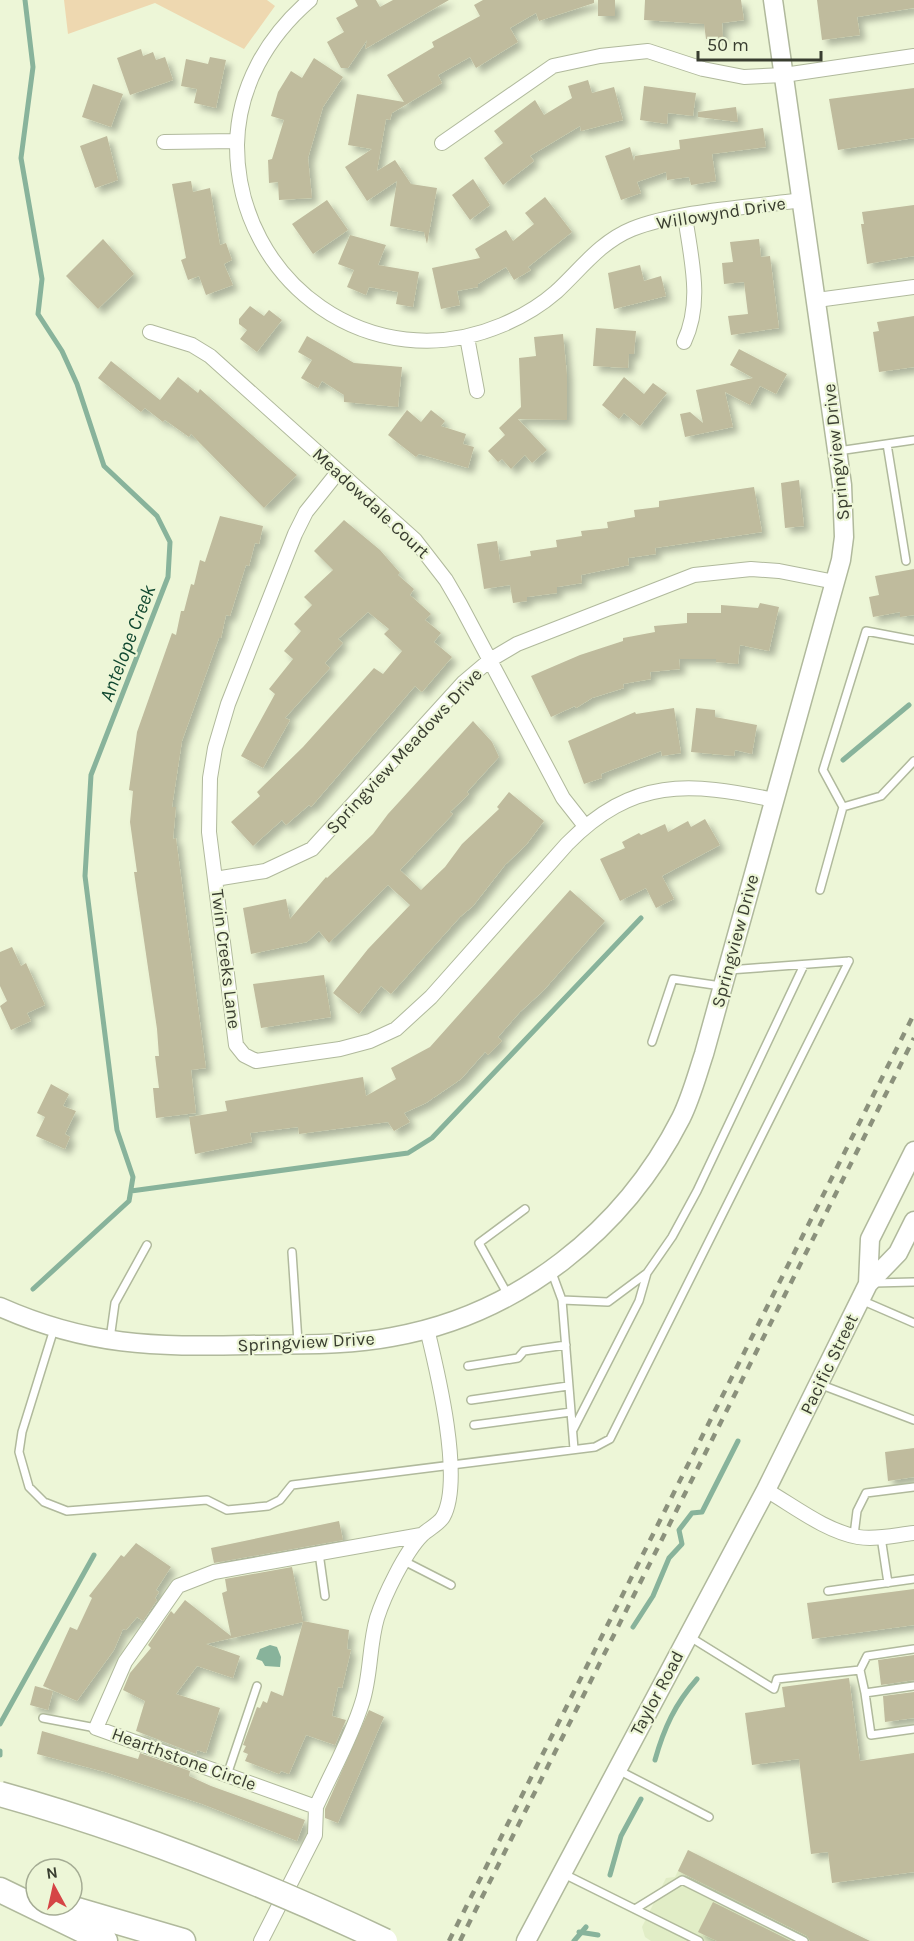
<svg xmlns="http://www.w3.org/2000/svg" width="914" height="1941" font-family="Karla,sans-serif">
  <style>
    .built { fill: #e1edc6 }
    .green { fill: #eed8b0 }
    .water { fill: #88b39b }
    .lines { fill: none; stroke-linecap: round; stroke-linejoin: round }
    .stream { stroke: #88b39b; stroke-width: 5 }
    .building { fill: #bfbb9d; filter: url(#shadow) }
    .lane-casing { stroke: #b0b99c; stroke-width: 10 }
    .street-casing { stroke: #b0b99c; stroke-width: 16 }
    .secondary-casing { stroke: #b0b99c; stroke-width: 21 }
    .highway-casing { stroke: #b0b99c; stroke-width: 27 }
    .lane { stroke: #fff; stroke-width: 7 }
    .street { stroke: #fff; stroke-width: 14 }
    .secondary { stroke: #fff; stroke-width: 18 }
    .highway { stroke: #fff; stroke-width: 24 }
    .rail { stroke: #8b917c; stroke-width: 4.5; stroke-dasharray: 8 8; stroke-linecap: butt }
    .highway-bridge-casing { stroke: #b0b99c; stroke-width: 27; stroke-linecap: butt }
    .highway-bridge { stroke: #fff; stroke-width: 24 }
    .labels { text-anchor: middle; stroke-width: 4.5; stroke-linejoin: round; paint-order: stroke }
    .street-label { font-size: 18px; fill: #393d30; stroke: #edf6d7 }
    .water-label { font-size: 20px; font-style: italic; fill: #114830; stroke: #edf6d7 }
  </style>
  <defs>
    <filter id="shadow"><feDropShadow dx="5.5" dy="5.5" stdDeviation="3" flood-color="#0004"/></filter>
  </defs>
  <rect width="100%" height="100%" fill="#edf6d7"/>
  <path class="built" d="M688,1850L869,1941H651L645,1937L642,1927L666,1878L675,1877Z"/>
  <path class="green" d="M64,0H267L275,6L244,49L155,3L68,34Z"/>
  <path class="water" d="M270,1645L277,1647L281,1657L280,1667L265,1666L262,1661L256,1659L260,1649Z"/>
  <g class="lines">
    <path class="stream" d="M25,0L33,67L21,158L42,279L38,314L62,351L77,384L104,466L157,516L170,542L168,577L91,775L85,876L117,1130L133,1177L129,1201L33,1289
      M843,760L909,705
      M131,1191L408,1153L432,1138L641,918
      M633,1627L653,1596L669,1558L682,1544L679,1530L692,1513L702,1512L738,1441
      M0,1724L94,1555
      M0,1751V1755
      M655,1760C664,1728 675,1704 697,1679
      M610,1875L621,1836L641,1799
      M579,1932L598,1935
      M574,1941L586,1927"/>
  </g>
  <path class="building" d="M355,0H376L380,7L393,0H449L365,49L367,40L348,68H341L327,42L344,32L336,18L358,6Z
    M483,0H594V3L539,21L536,13L510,28L518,42L476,68L470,57L438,75L442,83L392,113L390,120L386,119L377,171L395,160L411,184L437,188L427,244L424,232L390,226L397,181L367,201L345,167L372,149L348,145L357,94L404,102L387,75L434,47L432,42L480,16L474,5Z
    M598,0H615V16H598Z
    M645,0H741L744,20L722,23L723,37L706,39L704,24L644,20Z
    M817,0H914V8L857,17L860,35L822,40Z
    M141,49L143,56L153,52L156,60L165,57L173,80L130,95L117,58Z
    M210,57L226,60L216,108L194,103L197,89L181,86L186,59L208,64Z
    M314,58L343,77L323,107L308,158L312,198L279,200L278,182L269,183L268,160L272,159L284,120L271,116L278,92L291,71L302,78Z
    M588,80L592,93L614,87L623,120L581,131L580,126L530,156L534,161L503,185L484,158L503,143L494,131L535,100L544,115L572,98L568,86Z
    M93,84L123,94L111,127L82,117Z
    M644,86L696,93L693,116L668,113L667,124L640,120Z
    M914,88V138L838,150L829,99Z
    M736,107L738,122L698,117V112Z
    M763,128L766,147L712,154L716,181L691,185L689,177L667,180L666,172L637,182L641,193L621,200L605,156L630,147L634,161L635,156L680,149L679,140Z
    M107,136L118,180L95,188L80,146Z
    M473,179L490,205L470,220L452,195Z
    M191,181L193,192L210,188L220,245L226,243L232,260L224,264L233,285L206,295L199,276L188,280L181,260L186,258L172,184Z
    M545,197L572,232L528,267L531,270L514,280L506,267L478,284V287L457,291L460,305L441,309L432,268L480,258L475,249L506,230L513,241L534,224L525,213Z
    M327,200L348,230L313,254L292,224Z
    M914,205V256L867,264L861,224H864L862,212Z
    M350,235L386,245L378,265L419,272L413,307L396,304L398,292L369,287L366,295L347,287L354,270L338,264Z
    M103,239L134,274L98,309L66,276Z
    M759,239L761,257L770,256L779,328L731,335L728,316L748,314L744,282L724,284L722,263L733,262L730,242Z
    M640,265L644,281L661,276L666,296L614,309L608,273Z
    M250,306L264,316L269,310L282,320L257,352L240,339L247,330L239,324V319Z
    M914,316V367L879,372L873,332L879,331L877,322Z
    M596,328L636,331L634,354H629L628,368L593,366Z
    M563,334L567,375V420L518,419L547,450L532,463L525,455L511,469L502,459L498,462L488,451L505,435L499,428L521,407L519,358L536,356L534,337Z
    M307,336L354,363L402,367L398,407L344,402V395L322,381L318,388L301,378L312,360L298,352Z
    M739,349L787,374L776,394L760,386L750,405L725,392L733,427L685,437L680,414L690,412L703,423L696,390L753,378L730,365Z
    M111,361L160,400L178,377L198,393L200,389L297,475L264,508L191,434L189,437L165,420L163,422L145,408L141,412L98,378Z
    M624,377L644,394L653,383L667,393L640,426L624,413L619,419L602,405Z
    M407,410L421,422L431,410L445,421L441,426L466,434L463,444L474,447L468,468L419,454L416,457L388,435Z
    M799,480L804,526L785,528L781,483Z
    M754,487L762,532L655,548L656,554L628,558L629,565L581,575L582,583L557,587V593L527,597V601L513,603L510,585L484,589L477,544L497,541L500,561L531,556L530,551L557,547L556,540L582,536L581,531L608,528L607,522L635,517L634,510L659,507V501Z
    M220,516L263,526L259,544L255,543L249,566L246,565L230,616L226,615L221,638H219L182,741L172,807H176L173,839L176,838L206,1068L191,1070L196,1113L156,1118L153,1088H159L155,1056H159L157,1029L134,872H137L130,822L133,791L129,790L137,732L172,633L176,635L181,611H184L191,584L194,585L200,560L205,562Z
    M344,520L380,550L400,573L398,575L414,589L410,595L431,614L425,620L441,633L434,642L452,657L422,692L415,686L311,807L309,805L286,825L282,820L253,846L231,822L260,796L257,792L303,747L374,668L383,674L402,651L384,634L389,629L368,612L338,639L343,643L325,663L330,668L285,718L290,720L263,768L241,756L275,694L269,689L293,659L284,651L301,631L294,624L312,605L304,597L333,570L314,551Z
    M914,569V615L900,617V612L873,617L869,597L879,595L875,576Z
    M760,603L779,607L769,651L740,645L738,664L716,662V659H679L680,669L650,672L651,679L623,684L624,688L592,698L576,708L575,706L551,717L531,676L580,655L623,641V638L655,632L654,626L687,623V613H721V605L758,608Z
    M674,708L681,753L662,756L661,751L601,774L602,778L584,784L568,741L635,712L636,714Z
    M696,708L715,710V717L757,725L752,754L735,750L734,756L691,752Z
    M473,721L492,742L499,757L467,792L469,794L450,812L453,814L400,870L421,890L445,867L462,844L499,809L497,807L509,792L544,821L526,845L505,865L473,906L460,917L391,994L381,986L359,1014L333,993L368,949L410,905L388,885L329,943L319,931L307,942L251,954L243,908L286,899L290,919L326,877L327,878L373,834L388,814Z
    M705,819L720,845L662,876L674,899L656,908L646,888L620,901L600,859L625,848L622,842L639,833L641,835L665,824L668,832L688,821L691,827Z
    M570,890L605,921L543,991L520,1012L498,1037L502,1041L488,1055L485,1052L461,1079L426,1103L404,1113L410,1122L394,1131L388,1122L299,1134L298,1127L250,1133L252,1142L195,1154L189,1117L227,1111L225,1101L363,1077L366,1096L396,1079L391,1068L430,1047Z
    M12,947L21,966L26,963L45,1005L27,1013L31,1021L11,1030L0,1006L7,1001L0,986V952Z
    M324,975L331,1017L261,1028L253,984Z
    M51,1084L69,1094L63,1106L76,1111L65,1134L70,1137L65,1149L36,1136L45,1117L37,1113Z
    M914,1448V1477L888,1481L885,1452Z
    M339,1521L343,1540L214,1563L211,1548Z
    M136,1543L171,1567L156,1590L159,1592L155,1598L157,1600L143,1621L137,1617L126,1630L123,1629L114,1650L77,1701L43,1686L70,1627L77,1630L92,1598L89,1596L121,1555L124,1557Z
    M292,1567L303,1621L349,1630L347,1649L351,1650L342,1688L338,1687L332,1716L346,1720L335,1745L306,1735L289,1774L281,1771L279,1774L245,1761L248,1754L243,1752L246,1746L243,1745L257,1707L260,1708L263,1701L267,1703L271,1691L283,1696L303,1622L206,1644L240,1656L233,1678L197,1666L176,1694L220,1708L206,1753L197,1750L196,1754L136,1731L145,1701L123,1690L130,1673L151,1648L148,1645L171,1611L174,1614L185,1600L231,1636L222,1593L227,1591L225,1579Z
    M914,1589V1625L812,1639L807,1603Z
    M914,1655V1680L881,1685L878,1660Z
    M849,1678L860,1761L914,1753V1872L832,1883L828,1852L811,1854L799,1759L752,1765L745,1713L785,1707L782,1687Z
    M35,1686L53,1691L48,1710L30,1705Z
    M914,1692V1718L885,1722L883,1696Z
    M369,1710L384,1717L338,1823L325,1818V1809Z
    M42,1731L138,1759L140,1753L190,1771L189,1776L211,1786L305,1820L297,1841L202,1804L105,1772L37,1754Z
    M688,1850L843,1928L870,1941H810L807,1936L678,1871Z
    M713,1902L791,1941H717L698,1932Z"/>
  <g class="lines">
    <g class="lane-casing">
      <path id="lane" d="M887,444L906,561
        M838,451L914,440
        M914,640L866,631L823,770L843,807L881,796L914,761
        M820,890L843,807
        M729,970L849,961
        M652,1042L673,979L721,986
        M292,1252L298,1342
        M551,1270L562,1300L574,1449
        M874,1283L914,1282
        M508,1295L479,1243L525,1209
        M562,1300L608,1302L647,1273L672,1237L697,1191L804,965
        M861,1300L914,1323
        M54,1329L22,1432L19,1452L29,1487L44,1502L67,1511L207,1500L227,1510L268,1506L280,1500L292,1485L595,1447L610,1439L849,961
        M110,1339L115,1303L147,1245
        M468,1366L518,1358L524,1351L566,1345
        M819,1384L914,1420
        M471,1400L568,1386
        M474,1425L571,1412
        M573,1430L639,1301L647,1273
        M854,1535L857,1511L866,1493L914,1487
        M881,1537L888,1583
        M319,1553L325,1596
        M404,1561L451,1585
        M828,1591L914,1579
        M690,1637L774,1689L777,1679L860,1670
        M914,1649L867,1656L860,1670L865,1693L914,1686
        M865,1693L871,1735L914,1729
        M43,1718L96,1728
        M618,1770L709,1817
        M227,1775L257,1686
        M564,1874L699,1941
        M635,1909L682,1880L804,1941"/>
    </g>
    <g class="street-casing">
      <path id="street" d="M310,0C267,37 238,87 237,145C237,283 372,380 502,325C521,317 540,306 556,292C580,270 600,242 632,229C677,211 752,207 802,200
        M164,142L237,141
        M442,143L553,66L600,56L648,51L703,69L744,77L784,75L914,56
        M817,300L914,287
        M150,332L192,345L210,356L415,540L446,580L460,604L563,798L585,826
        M467,337L477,391
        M684,342C703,302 691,259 685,216
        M338,472L306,512L295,534L228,704L215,748L210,778L209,832L236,1045L244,1055L256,1061L340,1049L370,1041L396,1029L431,997L567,844C633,777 689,782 774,800
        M215,879L265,871L312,849L464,682L490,660L517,644L694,575L751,569L779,571L835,582
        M766,1490C794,1506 825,1531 858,1537C876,1540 896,1535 914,1533
        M421,1535L214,1572L178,1586L125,1662L96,1728L316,1807C331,1773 351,1739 362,1703C371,1676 369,1645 377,1618C384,1596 405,1552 422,1535C428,1529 439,1524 443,1517C464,1480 437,1370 427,1329
        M261,1941L315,1835L316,1807"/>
    </g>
    <g class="secondary-casing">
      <path id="secondary" d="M868,1284L870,1239L914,1151
        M0,1307C88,1346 154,1347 248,1345C296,1344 345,1346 392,1337C518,1315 624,1230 681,1118C691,1098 697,1075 704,1054L841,560L844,537L842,485L773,0
        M526,1941L766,1490L868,1284L898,1253L914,1221"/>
    </g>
    <g class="highway-casing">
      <path id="highway" d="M0,1890L105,1941
        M60,1905L183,1941"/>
    </g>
    <use href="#lane" class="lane"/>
    <use href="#street" class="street"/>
    <use href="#secondary" class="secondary"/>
    <use href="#highway" class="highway"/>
    <path class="rail" d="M449,1941L914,1014
      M460,1941L914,1038"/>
    <g class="highway-bridge-casing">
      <path id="highway-bridge" d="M0,1794C133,1831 261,1882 385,1941"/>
    </g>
    <use href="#highway-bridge" class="highway-bridge"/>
  </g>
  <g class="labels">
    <g class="street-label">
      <text transform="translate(721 213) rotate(-9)" y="6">Willowynd Drive</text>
      <text transform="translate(836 452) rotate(-96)" y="6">Springview Drive</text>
      <text transform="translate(371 503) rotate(43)" y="6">Meadowdale Court</text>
      <text transform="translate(404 751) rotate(-47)" y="6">Springview Meadows Drive</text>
      <text transform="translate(735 941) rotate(-75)" y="6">Springview Drive</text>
      <text transform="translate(226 959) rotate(83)" y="6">Twin Creeks Lane</text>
      <text transform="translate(306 1342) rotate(-3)" y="6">Springview Drive</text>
      <text transform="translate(829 1364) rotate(-64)" y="6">Pacific Street</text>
      <text transform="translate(657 1693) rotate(-62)" y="6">Taylor Road</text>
      <text transform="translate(184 1759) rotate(20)" y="6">Hearthstone Circle</text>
    </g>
    <g class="water-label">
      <text transform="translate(127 643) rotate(-69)" y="7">Antelope Creek</text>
    </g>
  </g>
  <g transform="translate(54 1887) rotate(352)"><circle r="28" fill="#edf6d7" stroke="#a5ac94" stroke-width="1.5"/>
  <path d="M0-4.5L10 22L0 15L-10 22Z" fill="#d54546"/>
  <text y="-9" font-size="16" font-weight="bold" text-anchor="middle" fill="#393d30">N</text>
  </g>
  <path d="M698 51v9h123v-9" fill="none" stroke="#393d30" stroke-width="3"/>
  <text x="707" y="51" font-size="18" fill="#393d30" stroke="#edf6d7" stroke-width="4.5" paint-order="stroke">50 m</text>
</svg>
